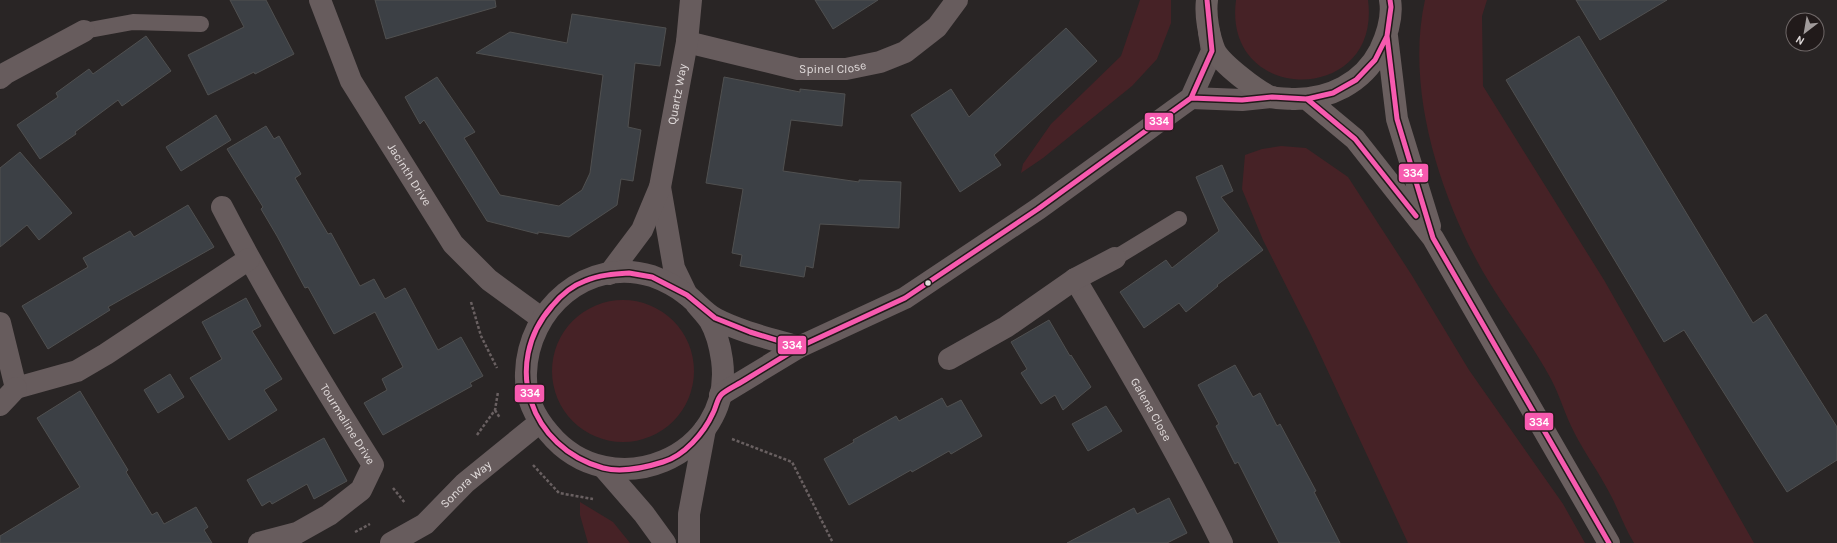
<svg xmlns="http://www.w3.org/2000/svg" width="1837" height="543" font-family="Karla,sans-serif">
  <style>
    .green { fill: #462226 }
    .building { fill: #3c4045; stroke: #505050 }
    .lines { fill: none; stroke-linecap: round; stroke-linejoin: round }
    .path { stroke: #696061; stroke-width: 2.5; stroke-dasharray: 3 2; stroke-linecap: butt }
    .service { stroke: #675c5d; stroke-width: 16 }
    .minor { stroke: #675c5d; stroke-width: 22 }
    .secondary { stroke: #6a5f5f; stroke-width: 22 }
    .bus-1-casing { stroke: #211a1a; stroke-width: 8 }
    .bus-1 { stroke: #f75aaf; stroke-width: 5 }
    .bus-dot { fill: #e1dbdb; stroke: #211a1a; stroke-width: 1.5 }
    .labels { text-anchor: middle; stroke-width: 4; stroke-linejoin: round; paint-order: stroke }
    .street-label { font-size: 12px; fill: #e1dbdb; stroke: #211a1a }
    .line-badge { stroke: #211a1a; stroke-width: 1.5 }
    .badge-label { font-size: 11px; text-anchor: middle; font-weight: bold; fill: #fff }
  </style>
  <rect width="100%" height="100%" fill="#292525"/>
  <path class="green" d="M1140,0H1171V23L1157,59L1132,86L1043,158L1021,173L1023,164L1051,124L1121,56Z
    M1236,0H1368C1382,106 1222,106 1236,0Z
    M1425,0H1487L1482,16L1483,86L1604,280L1754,543H1634C1624,527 1618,508 1609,492C1598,471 1584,452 1574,432C1565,415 1560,396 1551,379C1529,338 1499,302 1477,261C1437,186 1406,85 1425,0Z
    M1281,146L1306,148L1348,177L1411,274L1469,370L1563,504L1585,543H1408L1311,335L1263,240L1242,189L1245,155L1262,149Z
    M552 371a71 71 0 1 1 142 0a71 71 0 1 1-142 0Z
    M580,502L613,522L630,543H588L580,515Z"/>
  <path class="building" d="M230,0H266L294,54L255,74L254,72L208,95L188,55L244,27Z
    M375,0H495L496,7L386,39Z
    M815,0H878L833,29Z
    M1576,0H1667L1600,40Z
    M572,14L666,28L660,66L635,63L628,127L641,130L633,181L621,179L617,205L569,237L538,232V234L487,221L424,120L420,124L405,97L437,77L475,132L464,138L500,195L559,206L582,190L590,173L603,75L476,53L510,32L567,43Z
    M1066,28L1097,61L994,155L1001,165L960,192L911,115L951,89L969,117Z
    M146,36L171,71L122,106L118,100L75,132L76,134L40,159L17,125L58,97L56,93L89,69L93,74Z
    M1579,36L1753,323L1766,314L1837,427V460L1787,492L1684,330L1664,342L1506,80Z
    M724,77L800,92V89L845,94L842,126L791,120L783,171L859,182V180L901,182L899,228L820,224L813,268L806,266L804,277L740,266L742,255L732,253L743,189L706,183Z
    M216,115L231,140L181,171L166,147Z
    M266,126L274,139L279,136L301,174L295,178L328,234L331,233L360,286L374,279L385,299L405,288L438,350L461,337L483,376L470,383L472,386L383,435L364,403L387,390L382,379L403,367L375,312L334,334L308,287L305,288L277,236L261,209L263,207L227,149Z
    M20,152L72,213L39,240L27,225L0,247V168Z
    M1222,165L1233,191L1221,197L1263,250L1217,285L1218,286L1186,312L1179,303L1144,328L1120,292L1166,260L1172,268L1219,231L1196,177Z
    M188,205L214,247L108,307L110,310L48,349L22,306L88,267L83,258L130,231L134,237Z
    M246,298L261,326L252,331L282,379L264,390L277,410L229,440L190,378L222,359L202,322Z
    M1049,320L1070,356L1071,355L1091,387L1063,410L1055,395L1041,404L1021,373L1027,369L1011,342Z
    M1235,365L1253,397L1260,393L1277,426L1280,424L1316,491L1314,492L1340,543H1279L1238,462L1235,464L1216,426L1219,424L1198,385Z
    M170,374L184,397L158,413L144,390Z
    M80,391L128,470L126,472L152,515L157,512L164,524L196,507L208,527L204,530L212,543H0V536L80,487L37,418Z
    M942,398L947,407L961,400L982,436L951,454L949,451L912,472L911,470L849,505L824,459L854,442L853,440L896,416L899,421Z
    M1106,406L1122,431L1088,451L1072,424Z
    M324,438L347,481L314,499L307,484L272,504L270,501L262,506L247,480Z
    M1169,498L1187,533L1167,543H1067L1134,508L1137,514Z"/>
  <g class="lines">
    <path class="path" d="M471,302L481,336L497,368
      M495,410L500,418
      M477,435L495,410L498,392
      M732,439L792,462L833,543
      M533,465L559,493L593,499
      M393,488L405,503
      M355,532L370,524"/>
    <path class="service" d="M84,31L133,22L201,24
      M1115,258L1179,219"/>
    <g class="minor">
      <path id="s1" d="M320,0L351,81L453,244L489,280L541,318"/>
      <path id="s2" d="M687,42L798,69H846L880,62L905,52L937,27L957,0"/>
      <path d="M0,78L6,73L84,31"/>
      <path d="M1191,98L1242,100L1272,97"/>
      <path d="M660,187L674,268L687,295"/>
      <path id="s3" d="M222,207C268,296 320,381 373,465L361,490L329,515L297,533L259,543"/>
      <path id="s4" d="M609,274L642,230L660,187L687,42L691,0"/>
      <path id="s5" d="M1075,279C1127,366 1178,453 1222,543"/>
      <path d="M696,304C701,310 706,315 710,321C717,333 720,346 722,360C735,457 611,508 549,433C534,416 525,395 526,373C528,309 587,256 652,276C663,280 678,288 687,295C697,303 705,313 716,319C741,332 772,339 799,347"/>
      <path d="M0,323L16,388L77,371L106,354L249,259"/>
      <path d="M949,359L1006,327L1075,279L1115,258"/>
      <path d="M720,395L799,347L905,298L1038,209L1191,98L1212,51L1209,32"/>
      <path d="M0,405L16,388"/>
      <path d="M604,468L644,514L665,543"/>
      <path id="s6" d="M391,543L425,524L465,483L540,422"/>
      <path d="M689,543V514L705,429"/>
    </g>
    <path class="secondary" d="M1207,0C1205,15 1209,37 1215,51C1222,64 1257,91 1271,97C1277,99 1286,98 1292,99C1329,100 1363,83 1380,50C1387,35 1393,17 1390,0
      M1387,36L1397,119L1430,226
      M1307,99L1355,139L1433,238L1609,543"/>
    <g class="bus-1-casing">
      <path id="bus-1" d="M1387,36L1397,119L1433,238L1609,543
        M1191,98L1242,100L1272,97L1307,99L1333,93L1356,80L1375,60L1387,36L1391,7L1390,0
        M1307,99L1355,139L1416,216
        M629,273L652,277L687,295L715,318L750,332L799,347C781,358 763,369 745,380C737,385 728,389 722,394C717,398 716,408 713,413C704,433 684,456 663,462C644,468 622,473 603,468C530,448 501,364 552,306C561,295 571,286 585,281C599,275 614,274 629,273Z
        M799,347L905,298L1038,209L1191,98L1212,51L1207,0"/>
    </g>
    <use href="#bus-1" class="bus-1"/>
  </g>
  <circle class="bus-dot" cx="928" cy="283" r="3.5"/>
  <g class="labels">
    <g class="street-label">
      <text dy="4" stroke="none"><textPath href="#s2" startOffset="149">Spinel Close</textPath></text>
      <text dy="4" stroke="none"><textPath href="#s4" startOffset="196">Quartz Way</textPath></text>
      <text dy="4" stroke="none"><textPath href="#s1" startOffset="197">Jacinth Drive</textPath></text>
      <text dy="4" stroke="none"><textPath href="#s5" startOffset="151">Galena Close</textPath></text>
      <text dy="4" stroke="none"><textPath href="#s3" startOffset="251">Tourmaline Drive</textPath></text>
      <text dy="4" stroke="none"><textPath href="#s6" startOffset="96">Sonora Way</textPath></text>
    </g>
  </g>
  <g class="line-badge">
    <rect x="1144" y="112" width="30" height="19" rx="4" fill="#f75aaf"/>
    <rect x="1398" y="163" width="31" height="20" rx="4" fill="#f75aaf"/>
    <rect x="777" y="335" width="30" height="20" rx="4" fill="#f75aaf"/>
    <rect x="514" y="384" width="31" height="19" rx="4" fill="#f75aaf"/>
    <rect x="1524" y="412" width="30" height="19" rx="4" fill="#f75aaf"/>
  </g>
  <g class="badge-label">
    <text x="1159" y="125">334</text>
    <text x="1413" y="177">334</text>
    <text x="792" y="349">334</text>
    <text x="530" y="397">334</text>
    <text x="1539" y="426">334</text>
  </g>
  <g transform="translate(1805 32) rotate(211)"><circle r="19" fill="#211a1a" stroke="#6e6767"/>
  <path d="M0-3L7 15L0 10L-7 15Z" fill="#a19b9b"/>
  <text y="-6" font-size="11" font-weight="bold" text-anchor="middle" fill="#e1dbdb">N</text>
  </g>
</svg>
